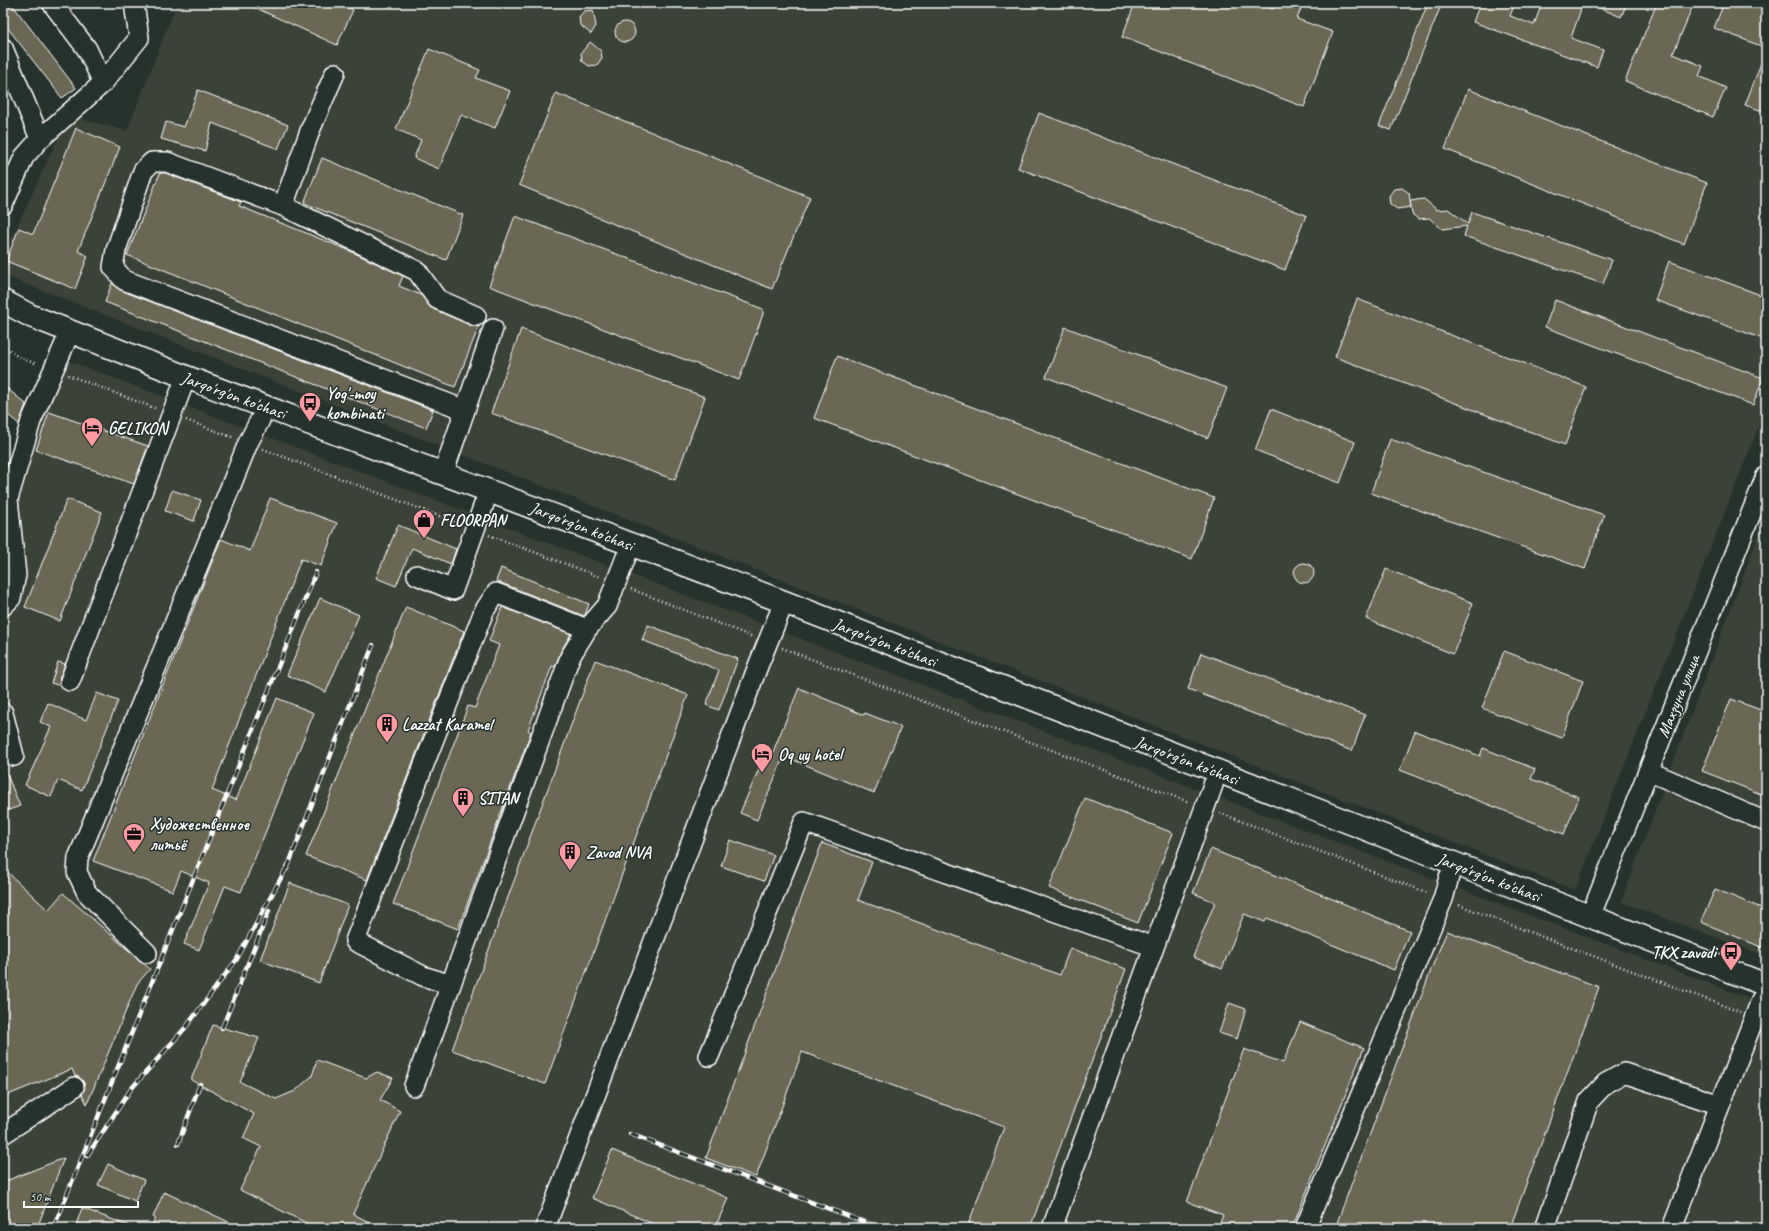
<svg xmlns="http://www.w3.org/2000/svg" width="1769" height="1231" font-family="Caveat,sans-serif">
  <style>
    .built { fill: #3b4339 }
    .building { fill: #6b6854; stroke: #fff }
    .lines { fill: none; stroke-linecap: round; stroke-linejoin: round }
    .minor-casing { stroke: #fff; stroke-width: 22 }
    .major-casing { stroke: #fff; stroke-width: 25 }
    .path { stroke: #fff; stroke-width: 2.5; stroke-dasharray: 1 3; stroke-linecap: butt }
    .minor { stroke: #26332d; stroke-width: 19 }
    .major { stroke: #26332d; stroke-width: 22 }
    .rail-casing { stroke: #fff; stroke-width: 4.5 }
    .rail { stroke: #26332d; stroke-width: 3; stroke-dasharray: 9; stroke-linecap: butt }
    .labels { text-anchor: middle; stroke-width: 3; stroke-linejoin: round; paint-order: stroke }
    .poi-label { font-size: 17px; font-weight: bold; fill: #fff; stroke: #26332d; text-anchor: start }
    .street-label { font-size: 17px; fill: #fff; stroke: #26332d }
  </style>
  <rect width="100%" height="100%" fill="#26332d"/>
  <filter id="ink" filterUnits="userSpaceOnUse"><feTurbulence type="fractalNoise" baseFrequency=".025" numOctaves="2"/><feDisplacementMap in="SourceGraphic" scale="8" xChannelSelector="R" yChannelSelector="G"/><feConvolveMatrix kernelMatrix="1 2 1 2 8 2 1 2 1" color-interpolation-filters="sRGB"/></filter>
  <g filter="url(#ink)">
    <path class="built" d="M177,3H1766V408L1575,890L3,275V257L68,116L127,131Z
      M66,360L1766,1005V1228H3V503Z
      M1766,515V956L1621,902Z"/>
    <path class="building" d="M11,3L76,88L62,98L3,22V9Z
      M245,3H338L353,10L337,45Z
      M1135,3H1257L1273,9L1275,3H1303L1297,19L1333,32L1304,107L1122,37Z
      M1428,3H1442L1391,130L1379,126Z
      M1480,3H1515L1510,16L1534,25L1542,3H1583L1571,38L1603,50L1597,67L1473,22Z
      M1588,3H1627L1621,17Z
      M1657,3H1694L1673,54L1703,66L1699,76L1726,88L1713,117L1625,81Z
      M1724,3H1749L1766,9V48L1714,28Z
      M593,10L596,26L591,34L580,25L579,17L584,11Z
      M615 32a10 10 0 1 1 20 0a10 10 0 1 1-20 0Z
      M590,42L601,51L602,58L597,65L589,66L582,61L581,53Z
      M429,49L480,70L476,78L510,91L495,128L461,115L439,169L414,158L421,140L396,129Z
      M1765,53H1766V112L1745,105Z
      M1468,89L1707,183L1684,244L1445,149Z
      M198,90L288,125L278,149L212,123L205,151L161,139L166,122L184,127Z
      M556,93L810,197L772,289L519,185Z
      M1039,113L1306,215L1285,270L1018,168Z
      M76,128L120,147L78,251L88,256L75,289L6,261L19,228L33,234Z
      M322,158L463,215L446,260L304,203Z
      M160,173H165L241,202L239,206L348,250L403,276L399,286L421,295L433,309L472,326H479L455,387L127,255Z
      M1402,188L1409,193L1411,207L1397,209L1390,204L1389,196L1394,189Z
      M1424,199L1437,210L1448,209L1468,224L1472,212L1612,260L1603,284L1464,236L1467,226L1442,229L1429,218L1418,219L1412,214L1410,201Z
      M515,216L763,309V314L739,380L489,286Z
      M1669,261L1766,297V340L1655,300Z
      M112,283L120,290L433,410L426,428L105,302Z
      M1357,299L1586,387L1565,445L1335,357Z
      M1555,300L1763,378L1753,405L1545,327Z
      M1065,327L1227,388L1208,438L1046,377Z
      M521,329L705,397L675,480L491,413Z
      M837,356L1214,498L1192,559L814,418Z
      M3,385L26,404L19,424L3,411Z
      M1271,409L1355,442L1340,483L1255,450Z
      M49,412L148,446L134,484L36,450Z
      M1390,439L1604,515L1585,569L1371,493Z
      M172,490L201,500L194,521L165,511Z
      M270,498L337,523L321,566L301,559L212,790L236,800L277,698L314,713L241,892L225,886L199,950L184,944L209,883L181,871L173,891L93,861L221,539L250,551Z
      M67,499L102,512L60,621L25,607Z
      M398,525L456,549L451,564L412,548L396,586L376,578Z
      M1294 573a10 10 0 1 1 20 0a10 10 0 1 1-20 0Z
      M501,568L589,604L585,615L584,616L496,581Z
      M1386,569L1473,603L1453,654L1366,619Z
      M320,598L359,615L326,692L287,675Z
      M406,607L464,631L367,880L306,856Z
      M502,607L571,634L561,651L555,667L552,666L528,730L531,732L458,929L393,904L468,706L475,708L499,645L489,641Z
      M648,625L738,659L719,710L706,705L719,670L642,640Z
      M1504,651L1583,681L1562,738L1482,708Z
      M1201,653L1365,715L1352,751L1188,689Z
      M595,660L688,695L545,1084L452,1050Z
      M58,662L65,664L60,677L61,686L51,683Z
      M799,688L864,715L865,713L901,727L874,793L784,756L757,820L740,813L764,757L770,759Z
      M97,693L118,701L82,790L58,780L51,797L25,785L51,727L40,722L48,703L86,720Z
      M1731,699L1766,712V796L1702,771Z
      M1415,731L1480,756L1483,748L1535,769L1531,779L1579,797L1564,834L1400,770Z
      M3,765L20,806L3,812Z
      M1085,798L1173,833L1138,923L1049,888Z
      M730,840L774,855L764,881L721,866Z
      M822,843L872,862L858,900L1060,975L1070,948L1126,969L1030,1228H967L1004,1127L802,1052L756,1177L706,1158Z
      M1211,849L1410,931L1394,970L1267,918L1265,922L1244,914L1222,969L1193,957L1215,902L1193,893Z
      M3,868L48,910L63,893L150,969L137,984L87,1104L82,1094L85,1087L83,1081L79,1077L75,1076L72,1069L3,1097Z
      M290,883L348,905L319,983L260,960Z
      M1715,889L1766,910V949L1701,922Z
      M1447,931L1599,987L1510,1228H1335L1434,962Z
      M1229,1003L1246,1009L1237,1039L1219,1033Z
      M1300,1022L1364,1048L1292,1228H1218L1223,1215L1187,1202L1244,1049L1283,1063Z
      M213,1025L259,1038L240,1082L276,1099L295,1091L312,1076L317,1060L366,1078L377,1072L393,1078L380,1100L400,1111L353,1214L381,1228H316L240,1190L261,1147L243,1138L254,1114L191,1080Z
      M612,1150L728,1198L715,1228H663L592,1198Z
      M64,1158L37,1228H3V1182Z
      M108,1164L144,1180L135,1201L98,1185Z
      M164,1192L242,1228H151L155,1218L153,1217Z
      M82,1208L132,1227L131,1228H75Z"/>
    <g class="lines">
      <g class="minor-casing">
        <path id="minor" d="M52,3L87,49L103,83
          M3,48L40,139
          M3,205L24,157L40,139L103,83L139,38L134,3
          M283,206L311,128L335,73
          M465,410L124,280L113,267L116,250L143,171L152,162H167L283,206L417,271L437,299L476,316
          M443,474L493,329
          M417,575L453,590L484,504
          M3,606L11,598L16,575L8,499L31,421L70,332
          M70,681L186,377
          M3,713L14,756
          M1648,771L1766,822
          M1590,917L1766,476
          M147,953L87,893L77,872L78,858L230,488L248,443L260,420
          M451,985L423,976L355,941L484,611L496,593L587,629
          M709,1056L804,822L1154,947
          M414,1086L570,657L587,629L607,606L626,557
          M3,1134L74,1087
          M545,1228L758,666L784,602
          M1052,1228L1213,785
          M1305,1228L1443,899L1449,877
          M1545,1228L1589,1101L1606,1083L1624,1073L1720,1105
          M1672,1228L1762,998"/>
      </g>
      <g class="major-casing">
        <path id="major" d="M3,301L31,316L186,377L784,602L1766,985"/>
      </g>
      <path class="path" d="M3,345L18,357L37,364
        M68,375L157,409
        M186,420L232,437
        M263,449L460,524
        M489,535L600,577
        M631,589L753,637
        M782,648L1189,802
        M1220,813L1428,893
        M1459,905L1740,1012"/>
      <use href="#minor" class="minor"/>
      <use href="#major" class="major"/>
      <g class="rail-casing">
        <path id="rail" d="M287,869L373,645
          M222,1028L269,911
          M630,1134L880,1228
          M178,1144L200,1084
          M87,1156L131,1089L186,1027L237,959L288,865
          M60,1212L316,572
          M53,1228L62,1208"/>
      </g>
      <use href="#rail" class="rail"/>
    </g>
  </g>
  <defs>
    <g id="bus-pin" transform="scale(1.15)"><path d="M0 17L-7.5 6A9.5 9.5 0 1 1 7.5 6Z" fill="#ff9aa2" stroke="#26332d"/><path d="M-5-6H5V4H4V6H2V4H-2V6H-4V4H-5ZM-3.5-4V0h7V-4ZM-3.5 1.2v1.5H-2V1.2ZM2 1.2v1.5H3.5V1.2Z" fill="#111"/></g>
    <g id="hotel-pin" transform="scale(1.15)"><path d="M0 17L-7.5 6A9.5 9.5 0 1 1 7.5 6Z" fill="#ff9aa2" stroke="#26332d"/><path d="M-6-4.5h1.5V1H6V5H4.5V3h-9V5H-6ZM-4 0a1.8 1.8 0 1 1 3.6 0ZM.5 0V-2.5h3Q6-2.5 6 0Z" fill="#111"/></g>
    <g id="shop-pin" transform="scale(1.15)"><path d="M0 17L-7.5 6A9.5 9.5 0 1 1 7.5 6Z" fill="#ff9aa2" stroke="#26332d"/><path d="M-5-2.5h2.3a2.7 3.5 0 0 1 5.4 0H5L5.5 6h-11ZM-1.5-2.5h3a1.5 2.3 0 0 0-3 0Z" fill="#111"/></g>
    <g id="building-pin" transform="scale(1.15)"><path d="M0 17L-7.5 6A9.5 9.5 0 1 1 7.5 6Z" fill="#ff9aa2" stroke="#26332d"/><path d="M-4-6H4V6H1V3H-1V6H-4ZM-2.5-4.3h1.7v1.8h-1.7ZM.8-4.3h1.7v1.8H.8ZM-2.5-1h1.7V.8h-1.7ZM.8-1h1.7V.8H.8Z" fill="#111"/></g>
    <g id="office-pin" transform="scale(1.15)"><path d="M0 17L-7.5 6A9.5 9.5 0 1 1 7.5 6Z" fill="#ff9aa2" stroke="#26332d"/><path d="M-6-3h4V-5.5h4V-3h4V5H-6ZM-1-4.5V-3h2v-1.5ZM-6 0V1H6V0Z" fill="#111"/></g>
  </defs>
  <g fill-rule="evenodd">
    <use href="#bus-pin" x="310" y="403"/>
    <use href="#hotel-pin" x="92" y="428"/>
    <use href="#shop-pin" x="424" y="520"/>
    <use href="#building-pin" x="387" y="724"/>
    <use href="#hotel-pin" x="762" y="754"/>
    <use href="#building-pin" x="463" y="798"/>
    <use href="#office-pin" x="134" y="834"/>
    <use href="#building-pin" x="570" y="852"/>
    <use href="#bus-pin" x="1731" y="952"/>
  </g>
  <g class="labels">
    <g class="poi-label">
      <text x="326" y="399">Yog'-moy<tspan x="326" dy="20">kombinati</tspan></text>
      <text x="108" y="434">GELIKON</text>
      <text x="440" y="526">FLOORPAN</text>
      <text x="402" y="730">Lazzat Karamel</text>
      <text x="778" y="760">Oq uy hotel</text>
      <text x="478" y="804">SITAN</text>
      <text x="150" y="830">Художественное<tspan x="150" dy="20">литьё</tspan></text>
      <text x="586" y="858">Zavod NVA</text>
      <text x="1716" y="958" text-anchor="end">TKX zavodi</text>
    </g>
    <g class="street-label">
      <text transform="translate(234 395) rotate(20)" y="6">Jarqo'rg'on ko'chasi</text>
      <text transform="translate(582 526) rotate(21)" y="6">Jarqo'rg'on ko'chasi</text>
      <text transform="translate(885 642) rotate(21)" y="6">Jarqo'rg'on ko'chasi</text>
      <text transform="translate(1678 696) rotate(-68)" y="6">Махзуна улица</text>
      <text transform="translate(1187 760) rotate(21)" y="6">Jarqo'rg'on ko'chasi</text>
      <text transform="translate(1489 877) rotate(21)" y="6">Jarqo'rg'on ko'chasi</text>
    </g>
  </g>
  <rect width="1769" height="1231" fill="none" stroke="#26332d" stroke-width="16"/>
  <rect x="8" y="8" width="1753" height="1215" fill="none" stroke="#fff" stroke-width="1.5" filter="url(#ink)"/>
  <path d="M24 1201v6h114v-6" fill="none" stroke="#ffffff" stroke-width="2"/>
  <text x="30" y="1201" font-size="12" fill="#ffffff" stroke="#26332d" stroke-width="3" paint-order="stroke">50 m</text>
</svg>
